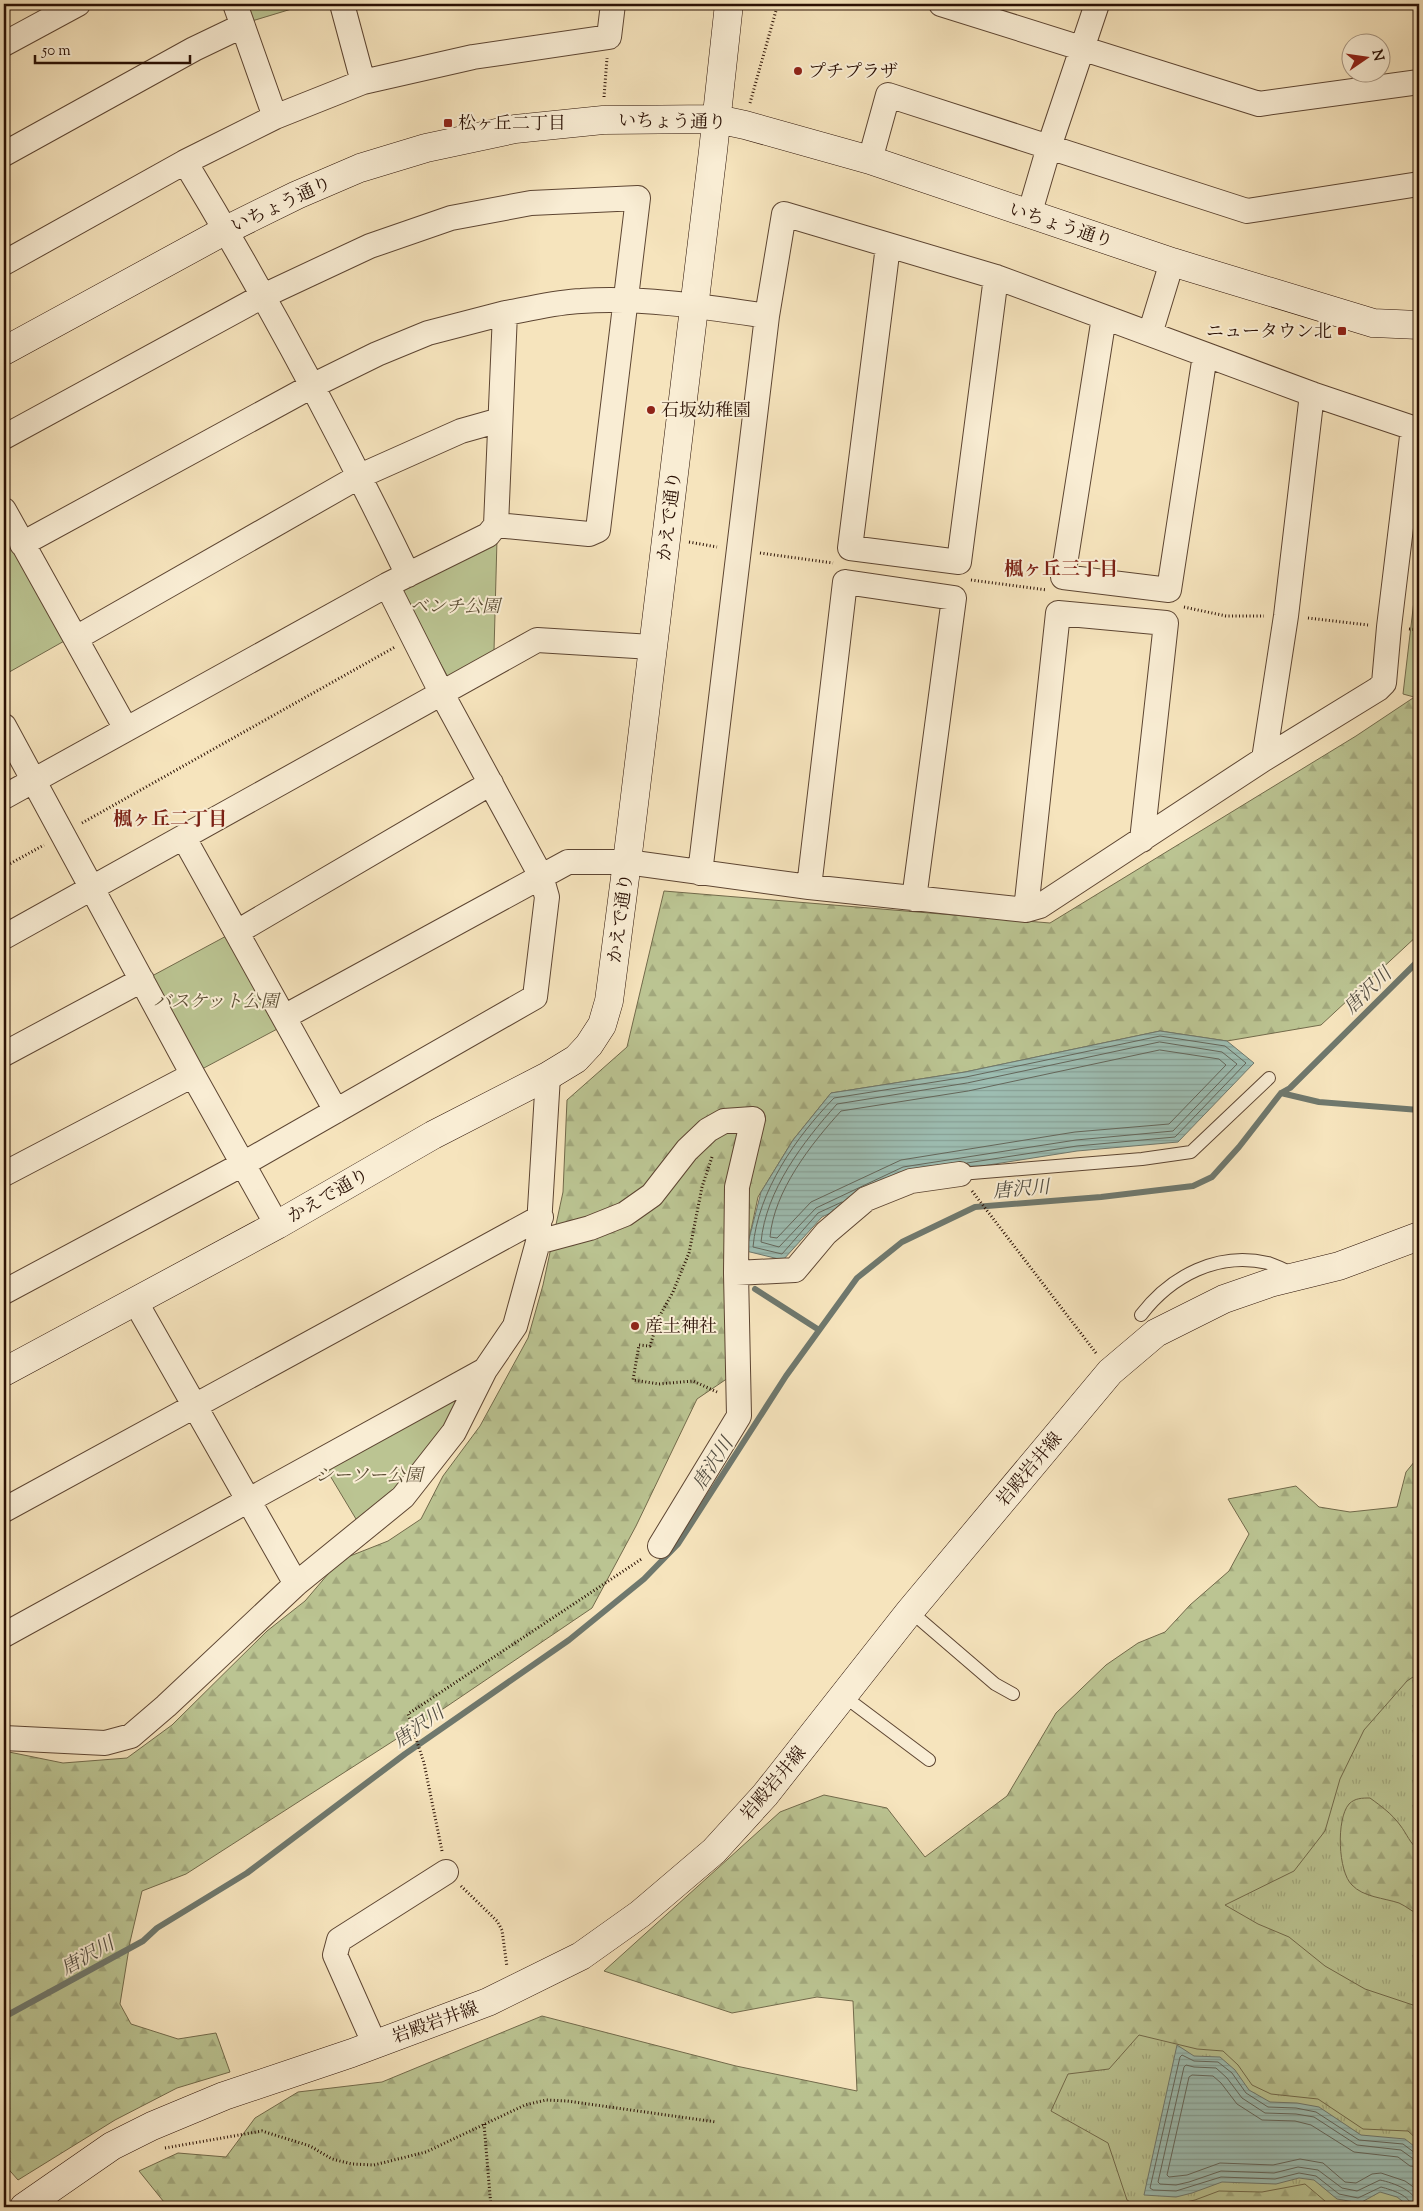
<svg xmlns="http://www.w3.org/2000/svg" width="1423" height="2211" font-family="'Sorts Mill Goudy','Noto Serif JP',serif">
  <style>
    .grass { fill: url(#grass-tufts); stroke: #726a4b }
    .forest { fill: url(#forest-firs); stroke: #726a4b }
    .green { fill: #bbc492; stroke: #726a4b }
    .water { fill: url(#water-rules); stroke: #6f786d }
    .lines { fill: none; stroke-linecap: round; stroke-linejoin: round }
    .shore { stroke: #64675c; stroke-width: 1 }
    .stream { stroke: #6f786d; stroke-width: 6 }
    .lane-casing { stroke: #5d4532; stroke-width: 14 }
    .street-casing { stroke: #5d4532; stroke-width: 26 }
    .secondary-casing { stroke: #2a1004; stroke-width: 29 }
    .path { stroke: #2a1004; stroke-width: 3; stroke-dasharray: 1 2.5; stroke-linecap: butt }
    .lane { stroke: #f9edd4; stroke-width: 12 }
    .street { stroke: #f9edd4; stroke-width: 24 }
    .secondary { stroke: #f9edd4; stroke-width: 28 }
    .poi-dot { fill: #8f2418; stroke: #f9edd4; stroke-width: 2 }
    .labels { text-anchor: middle; stroke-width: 4; stroke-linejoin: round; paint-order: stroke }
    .poi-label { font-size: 18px; fill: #2a1004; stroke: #f9edd4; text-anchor: start }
    .street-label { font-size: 18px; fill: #2a1004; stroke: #f9edd4 }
    .park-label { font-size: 18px; font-style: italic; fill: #5d4f36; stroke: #f9edd4 }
    .neighbourhood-label { font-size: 19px; font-weight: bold; fill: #7a1f14; stroke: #f9edd4 }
    .water-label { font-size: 19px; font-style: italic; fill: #524d41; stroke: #f9edd4 }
  </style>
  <defs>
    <pattern id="grass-tufts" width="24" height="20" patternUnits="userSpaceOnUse" patternTransform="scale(1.25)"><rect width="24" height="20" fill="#bbc492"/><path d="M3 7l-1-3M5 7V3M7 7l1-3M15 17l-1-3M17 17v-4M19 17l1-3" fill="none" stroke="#a1a77c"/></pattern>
    <pattern id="forest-firs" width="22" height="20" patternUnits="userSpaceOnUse" patternTransform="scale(1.25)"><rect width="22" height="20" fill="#bbc492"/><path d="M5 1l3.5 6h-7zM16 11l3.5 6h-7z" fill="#a1a77c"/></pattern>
    <pattern id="water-rules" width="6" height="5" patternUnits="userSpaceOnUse" patternTransform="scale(1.25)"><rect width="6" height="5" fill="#9dbeb3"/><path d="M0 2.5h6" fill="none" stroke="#87a298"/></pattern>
  </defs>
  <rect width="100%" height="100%" fill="#f6e4bd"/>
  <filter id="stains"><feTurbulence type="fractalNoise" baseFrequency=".004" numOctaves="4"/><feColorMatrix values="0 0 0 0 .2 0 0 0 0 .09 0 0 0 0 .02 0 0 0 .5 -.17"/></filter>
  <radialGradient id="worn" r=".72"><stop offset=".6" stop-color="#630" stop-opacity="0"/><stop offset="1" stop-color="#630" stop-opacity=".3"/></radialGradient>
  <path class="grass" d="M1419,1581V2207H906Z"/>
  <path class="forest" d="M1419,694V934L1321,1025L1227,1041L1160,1031L965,1072L831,1093L793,1140L758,1197L745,1258L728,1378L697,1399L636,1526L592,1608L440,1711L186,1874L142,1891L130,1942L120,2004L131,2024L178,2039L216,2033L230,2072L177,2088L115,2120L18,2180L4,2164V1751L63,1763L127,1758L172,1725L267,1631L305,1601L340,1560L388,1541L421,1519L443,1476L480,1426L528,1338L543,1285L563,1192L567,1100L627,1047L664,891L1050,923L1356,736Z
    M1419,1456V1673L1407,1681L1364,1730L1340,1779L1325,1831L1294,1871L1225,1905L1258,1924L1289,1937L1325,1966L1365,1989L1419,2007V2141L1408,2131L1363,2129L1318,2099L1271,2094L1252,2085L1238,2065L1223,2051L1197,2049L1139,2035L1109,2069L1068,2074L1051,2111L1108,2143L1127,2200L1139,2207H168L139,2171L178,2153L226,2157L255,2118L298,2092L382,2082L542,2016L736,2066L857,2091L853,2001L817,1997L732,2013L604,1971L780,1812L824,1795L887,1808L925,1857L1007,1796L1056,1713L1106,1665L1138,1643L1165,1632L1190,1605L1229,1571L1249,1534L1228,1499L1296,1486L1319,1507L1350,1512L1397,1507L1406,1472Z
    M1370,1798C1381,1806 1392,1814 1400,1825C1407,1834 1410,1844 1419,1850V1914C1412,1912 1406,1906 1399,1903C1384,1898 1363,1897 1352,1885C1338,1872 1336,1819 1349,1804C1355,1798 1362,1798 1370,1798Z
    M1305,2184L1332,2207H1164L1195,2200L1219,2191L1262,2192Z
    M1391,2202L1399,2207H1363L1374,2203Z"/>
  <path class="green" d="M247,4H308L252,21Z
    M497,539L494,651L448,677L400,591Z
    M13,544L66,640L4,675V549Z
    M1419,558V694L1414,697L1403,694Z
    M230,934L281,1027L202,1069L152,976Z
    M464,1388L450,1430L398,1491L359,1524L323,1464Z"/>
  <path class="water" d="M1160,1031L1227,1041L1254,1063L1178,1142L1077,1151L906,1178L822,1217L783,1260L746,1251L761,1192L793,1140L831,1093L965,1072Z
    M1177,2045L1194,2056L1220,2057L1235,2070L1249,2090L1270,2102L1297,2103L1319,2107L1361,2135L1405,2139L1419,2150V2207H1410L1397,2197L1380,2192L1360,2203L1337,2199L1314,2180L1299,2178L1276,2184L1222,2182L1192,2193L1176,2197L1144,2195Z"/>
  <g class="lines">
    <path class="shore" d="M1160,1042L1222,1052L1237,1064L1173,1131L1076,1140L903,1167L816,1208L779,1247L761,1242C766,1190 803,1142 837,1104L967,1083Z
      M1160,1050L1219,1059L1226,1065L1169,1124L1075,1132L901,1160L811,1202L777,1238L770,1237C774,1191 811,1144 841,1111L968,1091Z
      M842,1202L818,1213L782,1254L753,1247C758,1191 796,1137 834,1098L966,1077L1160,1036L1225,1046L1246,1063L1175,1137L1077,1146L967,1163
      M1419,2167L1410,2166L1398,2157L1354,2152L1311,2125L1295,2121L1262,2120L1237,2104L1221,2083L1213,2076L1192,2075L1189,2077L1167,2175L1169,2177L1187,2175L1220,2163L1273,2165L1300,2159L1323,2163L1345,2182L1356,2183L1372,2174L1381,2173L1405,2181L1419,2191
      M1412,2207C1410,2195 1392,2190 1381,2187L1358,2198L1339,2194L1316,2176L1299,2173L1275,2179L1221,2177L1176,2191L1153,2190L1150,2188L1180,2057L1182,2055L1194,2061L1218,2062L1232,2073L1246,2093L1268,2107L1296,2108L1316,2112L1359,2140L1403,2144L1415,2153H1419
      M1419,2207C1417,2191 1394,2183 1380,2180L1357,2191L1342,2188L1318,2170L1298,2167L1274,2173L1221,2171L1189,2182L1176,2185L1160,2184L1158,2182L1184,2067L1186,2065L1194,2067L1216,2068L1227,2078L1242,2098L1265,2113L1296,2114L1314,2117L1357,2145L1401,2150L1412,2158L1419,2160"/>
    <path class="stream" d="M1281,1093L1319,1102L1419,1110
      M755,1289L819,1330
      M4,2017L143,1941L157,1928L247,1873L405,1754L569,1640L644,1579L678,1544L786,1376L857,1278L902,1242L975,1207L1101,1197L1193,1186L1212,1177L1239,1147L1281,1093L1290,1088L1419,960"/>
    <g class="lane-casing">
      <path id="lane" d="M960,1174L1142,1159L1191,1152L1269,1078
        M1141,1315C1171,1276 1218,1251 1268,1263C1277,1266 1285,1270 1293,1274
        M910,1611L995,1684L1013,1694
        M845,1697L929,1760"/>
    </g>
    <g class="street-casing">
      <path id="street" d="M235,4L275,117
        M342,4L363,82
        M941,4L1259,104L1419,82
        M4,44L78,4
        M4,154L194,49L242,26
        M870,160L888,95L1247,211L1419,184
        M185,162C266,296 340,434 408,575
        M1029,215L1049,147L1097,4
        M888,246L850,548L959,562L996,277
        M4,263L185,162L275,117L363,82L473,57L609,37L613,4
        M1104,317L1063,577L1169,590L1205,355
        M1150,334L1172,262
        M4,437L261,297L370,246L451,218L531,203L638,198L598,530L589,534L496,525
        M4,510L126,729
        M22,544L312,386L377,354L428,333L505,313
        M76,638L360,476L461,431L500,420
        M4,726L193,1075L277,1225
        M1264,759L1286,616L1312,394
        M4,797L387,585L488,535L496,525L505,313C530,309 556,302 581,301C643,297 706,307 767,316
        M184,838L336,1111
        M809,887L845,582L954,598L914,899
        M1026,910L1058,613L1166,623L1142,840
        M237,932L491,783
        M4,937L537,640L652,647
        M284,1017L568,862H627L809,887L1026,910L1040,906L1264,759L1378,689L1384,683L1389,627L1413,428L1312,394L996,277L784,214L767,316L700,873
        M4,1054L142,980
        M4,1174L193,1075
        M538,1242L590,1228L625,1214L652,1195L687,1150L708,1130L724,1121L753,1119L737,1187L736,1273L739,1416L660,1546
        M736,1273L795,1270L826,1233L866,1199L911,1181L960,1174
        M4,1292L243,1164L535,997L547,897L541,876L442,694L387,585
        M135,1301L296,1584
        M4,1510L541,1217
        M4,1635L485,1370
        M4,1738L105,1743L131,1736L166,1706L296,1584L403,1497L454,1432L485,1370L515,1326L538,1242L548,1076
        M375,2045L335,1955L339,1940L446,1872"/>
    </g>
    <g class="secondary-casing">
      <path id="secondary" d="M4,351L226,230L297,195L360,168L426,148L515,129L603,120L717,119L745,125L870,160L1172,262L1373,323L1419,325
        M4,1372L277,1225L433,1135L548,1076L576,1059L589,1045L602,1025L609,1001L627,862L713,151L729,4
        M24,2207L112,2146L152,2126L224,2096L352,2053L488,2002L581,1956L640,1914L714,1851L765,1795L910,1611L1110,1372L1156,1333L1224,1299L1270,1283L1339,1266L1419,1236"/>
    </g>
    <path class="path" d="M604,97L607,58
      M750,103L777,7L760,4
      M689,542L717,547
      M760,553L833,563
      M971,580L1047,590
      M1184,607L1226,616H1264
      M1308,618L1368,625
      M1409,629L1419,630
      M82,823L395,647
      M4,867L44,845
      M712,1157L702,1187L689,1253L673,1292L659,1317L650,1346L639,1345L633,1380L659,1384L693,1381L717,1392
      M972,1191L1096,1353
      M442,1851L424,1763L408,1714L643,1558
      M461,1886L497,1921L502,1930L507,1967
      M484,2124L491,2207
      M165,2148L262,2131L310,2146L332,2159L352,2164L374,2165L426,2152L525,2105L546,2100L567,2101L716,2122"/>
    <use href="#lane" class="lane"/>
    <use href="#street" class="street"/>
    <use href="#secondary" class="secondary"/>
  </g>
  <g class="poi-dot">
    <circle cx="798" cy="71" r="5"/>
    <rect x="443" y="118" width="10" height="10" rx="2.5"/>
    <rect x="1337" y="326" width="10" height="10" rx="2.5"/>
    <circle cx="651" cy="410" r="5"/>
    <circle cx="635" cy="1326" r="5"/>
  </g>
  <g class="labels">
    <g class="poi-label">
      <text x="808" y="77">プチプラザ</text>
      <text x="458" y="129">松ヶ丘二丁目</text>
      <text x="1332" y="337" text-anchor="end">ニュータウン北</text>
      <text x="661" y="416">石坂幼稚園</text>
      <text x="645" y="1332">産土神社</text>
    </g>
    <g class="street-label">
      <text transform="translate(672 121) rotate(1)" y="6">いちょう通り</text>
      <text transform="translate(281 204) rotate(-25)" y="6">いちょう通り</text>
      <text transform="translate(1061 225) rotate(18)" y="6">いちょう通り</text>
      <text transform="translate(669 516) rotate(-83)" y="6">かえで通り</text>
      <text transform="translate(620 918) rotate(-82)" y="6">かえで通り</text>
      <text transform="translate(328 1195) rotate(-30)" y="6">かえで通り</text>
      <text transform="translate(1029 1469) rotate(-50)" y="6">岩殿岩井線</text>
      <text transform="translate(773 1783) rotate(-50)" y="6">岩殿岩井線</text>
      <text transform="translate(435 2022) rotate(-20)" y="6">岩殿岩井線</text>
    </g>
    <g class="park-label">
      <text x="455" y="612">ベンチ公園</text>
      <text x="216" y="1007">バスケット公園</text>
      <text x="369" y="1481">シーソー公園</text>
    </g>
    <g class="neighbourhood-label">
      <text x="1061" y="575">楓ヶ丘三丁目</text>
      <text x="170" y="825">楓ヶ丘二丁目</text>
    </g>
    <g class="water-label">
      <text transform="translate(1367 990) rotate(-44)" y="7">唐沢川</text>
      <text transform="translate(1021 1188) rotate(-5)" y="7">唐沢川</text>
      <text transform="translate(712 1463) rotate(-57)" y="7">唐沢川</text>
      <text transform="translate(418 1726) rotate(-35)" y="7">唐沢川</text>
      <text transform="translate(87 1955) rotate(-29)" y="7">唐沢川</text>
    </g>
  </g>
  <rect width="1423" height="2211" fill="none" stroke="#f6e4bd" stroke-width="20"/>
  <rect x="5" y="5" width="1413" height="2201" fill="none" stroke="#2a1004" stroke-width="2.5"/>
  <rect x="10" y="10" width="1403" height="2191" fill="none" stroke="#2a1004"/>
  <g transform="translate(1366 58) rotate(77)"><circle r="24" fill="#f9edd4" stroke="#a69581"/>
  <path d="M0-4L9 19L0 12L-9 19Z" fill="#8f2418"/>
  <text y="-8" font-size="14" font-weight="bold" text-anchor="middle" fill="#2a1004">N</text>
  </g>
  <path d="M35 55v8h155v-8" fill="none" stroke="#2a1004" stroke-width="2.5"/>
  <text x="42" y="55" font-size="15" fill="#2a1004" stroke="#f9edd4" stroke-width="4" paint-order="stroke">50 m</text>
  <rect width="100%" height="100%" filter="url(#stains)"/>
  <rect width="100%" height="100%" fill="url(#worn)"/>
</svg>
